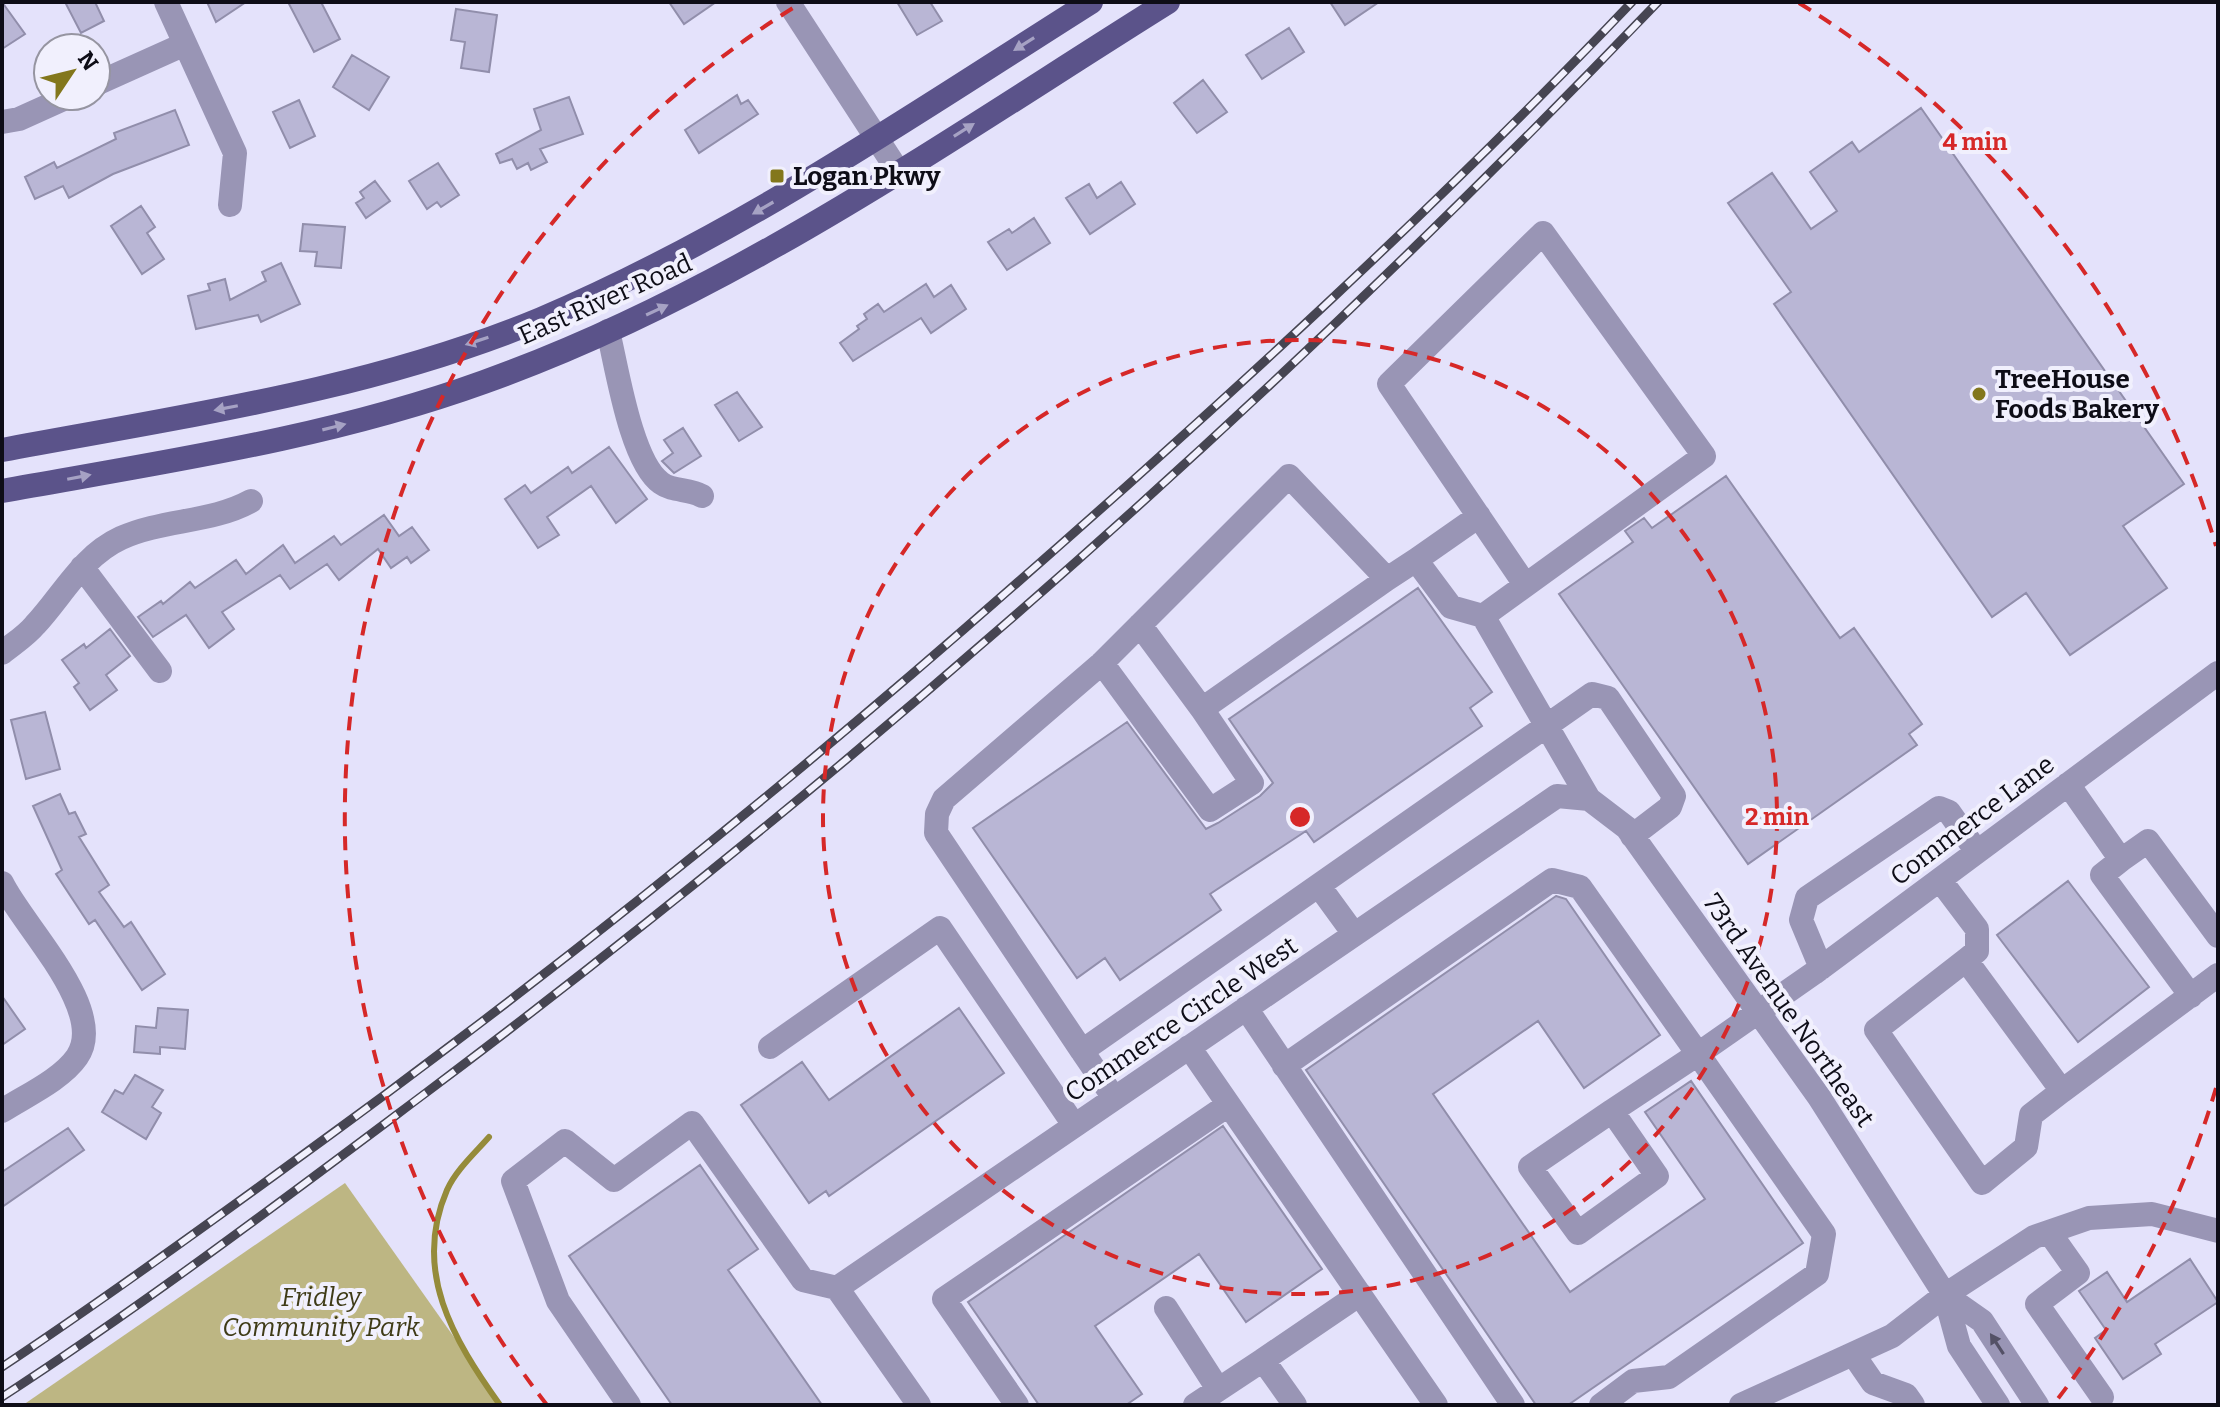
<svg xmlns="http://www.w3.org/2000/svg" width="2220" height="1407" font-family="Bitter,serif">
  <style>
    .green { fill: #bdb683 }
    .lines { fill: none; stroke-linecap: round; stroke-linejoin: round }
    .stream { stroke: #958b3a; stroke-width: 6 }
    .building { fill: #b9b6d5; stroke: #918eab; stroke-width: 2 }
    .minor { stroke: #9995b5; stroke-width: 24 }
    .major { stroke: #5b538a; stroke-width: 24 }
    .rail-casing { stroke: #464552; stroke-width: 9 }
    .rail { stroke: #f1f0fd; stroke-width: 6; stroke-dasharray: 18; stroke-linecap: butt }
    .oneway { fill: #a6a2c4 }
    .oneway2 { fill: #545166 }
    .ring { fill: none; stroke: #d62828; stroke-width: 4; stroke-dasharray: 14 10 }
    .poi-dot { fill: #83771c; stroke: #f1f0fd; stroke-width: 3 }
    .labels { text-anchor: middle; stroke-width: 8; stroke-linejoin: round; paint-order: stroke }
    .poi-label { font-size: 26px; font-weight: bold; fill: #0e0d17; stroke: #f1f0fd; text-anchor: start }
    .street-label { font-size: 26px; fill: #0e0d17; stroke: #f1f0fd }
    .park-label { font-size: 26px; font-style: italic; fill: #3f3b17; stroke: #f1f0fd }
    .centre { fill: #d62828; stroke: #f1f0fd; stroke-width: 4 }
    .ring-label { font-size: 24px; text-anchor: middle; font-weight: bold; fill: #d62828; stroke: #f1f0fd; stroke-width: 8; stroke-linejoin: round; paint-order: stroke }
  </style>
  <rect width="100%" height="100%" fill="#e4e2fb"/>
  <path class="green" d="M345,1183L502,1405H23Z"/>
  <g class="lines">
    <path class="stream" d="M489,1137C475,1153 456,1170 447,1190C412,1271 453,1339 500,1405"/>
  </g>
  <path class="building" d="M2,2L25,34L2,49Z
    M65,2H95L104,21L81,33Z
    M207,2H246L216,22Z
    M288,2H321L340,39L314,52Z
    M669,2H716L684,24Z
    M897,2H930L942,21L917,35Z
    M1330,2H1379L1345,25Z
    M456,9L497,15L489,72L461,68L465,42L451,40Z
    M1289,28L1304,52L1262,79L1246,55Z
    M352,55L389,77L369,110L333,87Z
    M1203,80L1227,112L1197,133L1174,103Z
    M737,95L741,104L748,100L758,114L699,153L685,130Z
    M569,97L583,134L540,149L547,162L531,170L528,163L517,169L512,159L500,163L496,154L541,130L534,109Z
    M299,100L315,136L290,148L273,112Z
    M1921,108L2184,484L2123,526L2167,588L2070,655L2026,593L1992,617L1774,304L1791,292L1728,203L1772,173L1811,229L1837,211L1810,172L1852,142L1859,152Z
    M175,110L189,145L113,174L69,198L63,186L35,199L25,177L54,162L57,168L116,139L114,133Z
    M438,163L459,195L441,207L437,202L427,209L409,181Z
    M375,181L390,201L366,218L356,203L364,198L360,192Z
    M1121,182L1135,204L1090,234L1066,198L1089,184L1097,198Z
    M141,206L155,227L147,233L164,259L142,274L111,226Z
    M1034,218L1050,243L1007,270L988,242L1009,229L1012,233Z
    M303,224L345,227L341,268L315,266L317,252L300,251Z
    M281,263L300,304L261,322L258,315L196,329L188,296L210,290L208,284L225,279L230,300L266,281L262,272Z
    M926,284L934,297L951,285L966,309L931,333L921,318L853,361L840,343L859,329L857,326L867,319L864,314L878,304L884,312Z
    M737,392L762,427L739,441L715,405Z
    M683,428L701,456L674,473L662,461L673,453L664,440Z
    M609,447L647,499L616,523L591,486L547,517L559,535L538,548L505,499L525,485L531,493L568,467L572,473Z
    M1726,476L1840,638L1854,628L1922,724L1909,734L1917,745L1748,864L1559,594L1633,542L1625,531L1644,518L1652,528Z
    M384,515L399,536L412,527L429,550L411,563L407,557L391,568L378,549L339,580L327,564L290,589L280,575L222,612L234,629L209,648L186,615L153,637L138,617L161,601L163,604L190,582L195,588L236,560L246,574L283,545L295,563L334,536L341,545Z
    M1418,588L1492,692L1470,708L1482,726L1314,842L1306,831L1210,894L1221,910L1120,980L1105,958L1077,978L973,828L1127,722L1206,829L1218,823L1260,796L1273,783L1229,719Z
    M110,629L130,656L106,675L117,690L90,710L74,687L79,683L62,660L84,644L86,648Z
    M45,712L60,769L26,779L11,720Z
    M60,794L69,814L75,812L86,834L79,837L109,885L99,892L124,927L131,922L165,974L142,990L95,920L89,924L56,874L62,870L33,806Z
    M2068,881L2149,987L2078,1042L1997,935Z
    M1556,896L1566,899L1660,1035L1584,1088L1538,1021L1433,1094L1570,1292L1705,1199L1645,1112L1691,1081L1803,1243L1568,1405H1536L1306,1070Z
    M2,996L25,1029L2,1045Z
    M158,1008L188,1010L185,1049L160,1047V1054L134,1052L136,1026L156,1028Z
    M959,1008L1004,1073L829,1196L826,1191L809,1203L741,1105L802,1062L829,1100Z
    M135,1075L163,1090L152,1107L161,1113L146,1139L102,1112L115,1090L123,1094Z
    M1223,1126L1322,1269L1246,1322L1199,1254L1095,1326L1142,1394L1126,1405H1039L968,1302Z
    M68,1128L84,1150L2,1207V1172Z
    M700,1165L758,1249L728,1270L822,1405H672L569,1256Z
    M2190,1259L2218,1302L2155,1344L2161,1354L2123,1379L2095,1338L2106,1330L2079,1291L2107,1272L2127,1302Z"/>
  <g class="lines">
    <path class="minor" d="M166,2L235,153L230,205
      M788,2L898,171
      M96,84L185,44
      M2,122L19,119L70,96
      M608,331C617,368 631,462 661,483C673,492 689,488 702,496
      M1416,560L1479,516
      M82,567L160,671
      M1524,583L1389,384L1543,233L1704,456L1483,616L1589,799
      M1483,616L1451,607L1416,560L1387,579L1289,476L1102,663L944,799L937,814L936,833L1082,1051L1592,694L1608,698L1674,796L1670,807L1632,836
      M1140,625L1202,709L1387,579
      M2,653C13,644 26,636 35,625C63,595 82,556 121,538C163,519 211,523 251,501
      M1102,663L1210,810L1252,783L1202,709
      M2068,784L2121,860L2148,841L2218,936
      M2121,860L2102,875L2191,996
      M1940,880L1977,929V951L1966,960L1876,1030L1982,1183L2026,1147L2031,1115L2062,1091L1966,960
      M2,883C22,925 109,1011 77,1057C61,1080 25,1096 2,1111
      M1319,886L1354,934
      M1821,968L1801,920L1807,898L1939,808L1949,812L1977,852
      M1246,1008L1513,1405
      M770,1047L940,928L1074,1125
      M1189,1047L1436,1405
      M1082,1051L1114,1098
      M1284,1066L1552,880L1580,887L1698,1054L1814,973L2218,673
      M2062,1091L2218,975
      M2049,1232L2078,1273L2037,1304L2102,1397
      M837,1288L1557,796L1589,799L1627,828L1819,1097L1945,1295L1959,1346L1998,1405
      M837,1288L919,1405
      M1945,1295L1982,1321L2037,1405
      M1166,1308L1218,1389
      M1853,1354L1873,1383L1906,1395L1913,1405
      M629,1405L558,1301L513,1181L565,1141L614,1180L692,1123L803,1280L837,1288
      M1017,1405L944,1299L1228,1105
      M1195,1405L1263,1360
      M1295,1405L1263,1360L1360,1294
      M1601,1405L1633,1381L1669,1377L1817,1274L1824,1234L1698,1054L1612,1111L1657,1176L1578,1233L1530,1167L1612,1111
      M1741,1405L1892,1336L1945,1295L2034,1237L2089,1218L2152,1214L2218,1231"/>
    <path class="major" d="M2,450C183,416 370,390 541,319C737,236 912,115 1091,2
      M2,491C163,462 329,438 484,382C731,294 947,140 1168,2"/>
    <g class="rail-casing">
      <path id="rail" d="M2,1367C97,1304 190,1237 282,1170C537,986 782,790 1018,582C1229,397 1438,206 1632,2
        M2,1397C148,1302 288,1196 427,1092C866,762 1278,398 1658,2"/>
    </g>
    <use href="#rail" class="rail"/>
  </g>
  <defs><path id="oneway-solid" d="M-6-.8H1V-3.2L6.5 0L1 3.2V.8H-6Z" transform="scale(2)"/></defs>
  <g class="oneway">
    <use href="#oneway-solid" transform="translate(1024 44) rotate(148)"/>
    <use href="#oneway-solid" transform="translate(964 130) rotate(-32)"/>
    <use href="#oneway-solid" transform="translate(763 208) rotate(150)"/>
    <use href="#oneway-solid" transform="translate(657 310) rotate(-25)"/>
    <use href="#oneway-solid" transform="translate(477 341) rotate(162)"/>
    <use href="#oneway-solid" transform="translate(226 408) rotate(169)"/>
    <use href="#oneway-solid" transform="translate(334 427) rotate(-14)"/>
    <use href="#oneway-solid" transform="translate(79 477) rotate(-11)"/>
  </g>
  <use class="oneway2" href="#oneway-solid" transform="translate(1997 1344) rotate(-123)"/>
  <g class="ring">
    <circle cx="1300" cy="817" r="477"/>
    <path d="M2216 1088A955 955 0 0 1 2053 1405M547 1405A955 955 0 0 1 801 3M1799 3A955 955 0 0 1 2216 546"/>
  </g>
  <g class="poi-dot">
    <rect x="769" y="168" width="16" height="16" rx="4"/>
    <circle cx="1979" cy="394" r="8"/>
  </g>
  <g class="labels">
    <g class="poi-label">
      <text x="793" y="185">Logan Pkwy</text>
      <text x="1995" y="388">TreeHouse<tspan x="1995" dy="30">Foods Bakery</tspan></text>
    </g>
    <g class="street-label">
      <text transform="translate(605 299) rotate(-24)" y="9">East River Road</text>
      <text transform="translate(1972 820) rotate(-37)" y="9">Commerce Lane</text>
      <text transform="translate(1789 1010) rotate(55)" y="9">73rd Avenue Northeast</text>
      <text transform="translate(1181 1019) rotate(-34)" y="9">Commerce Circle West</text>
    </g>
    <g class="park-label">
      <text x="321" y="1306">Fridley<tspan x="321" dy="30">Community Park</tspan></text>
    </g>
  </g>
  <circle cx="1300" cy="817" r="12" class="centre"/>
  <g class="ring-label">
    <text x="1975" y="150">4 min</text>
    <text x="1777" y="825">2 min</text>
  </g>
  <rect width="2220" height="1407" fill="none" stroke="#0e0d17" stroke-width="8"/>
  <g transform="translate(72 72) rotate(55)"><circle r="38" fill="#f1f0fd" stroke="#9695a1" stroke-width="2"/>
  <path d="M0-6L14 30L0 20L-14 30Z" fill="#83771c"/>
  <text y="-12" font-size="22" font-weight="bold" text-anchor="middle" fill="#0e0d17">N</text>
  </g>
</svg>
